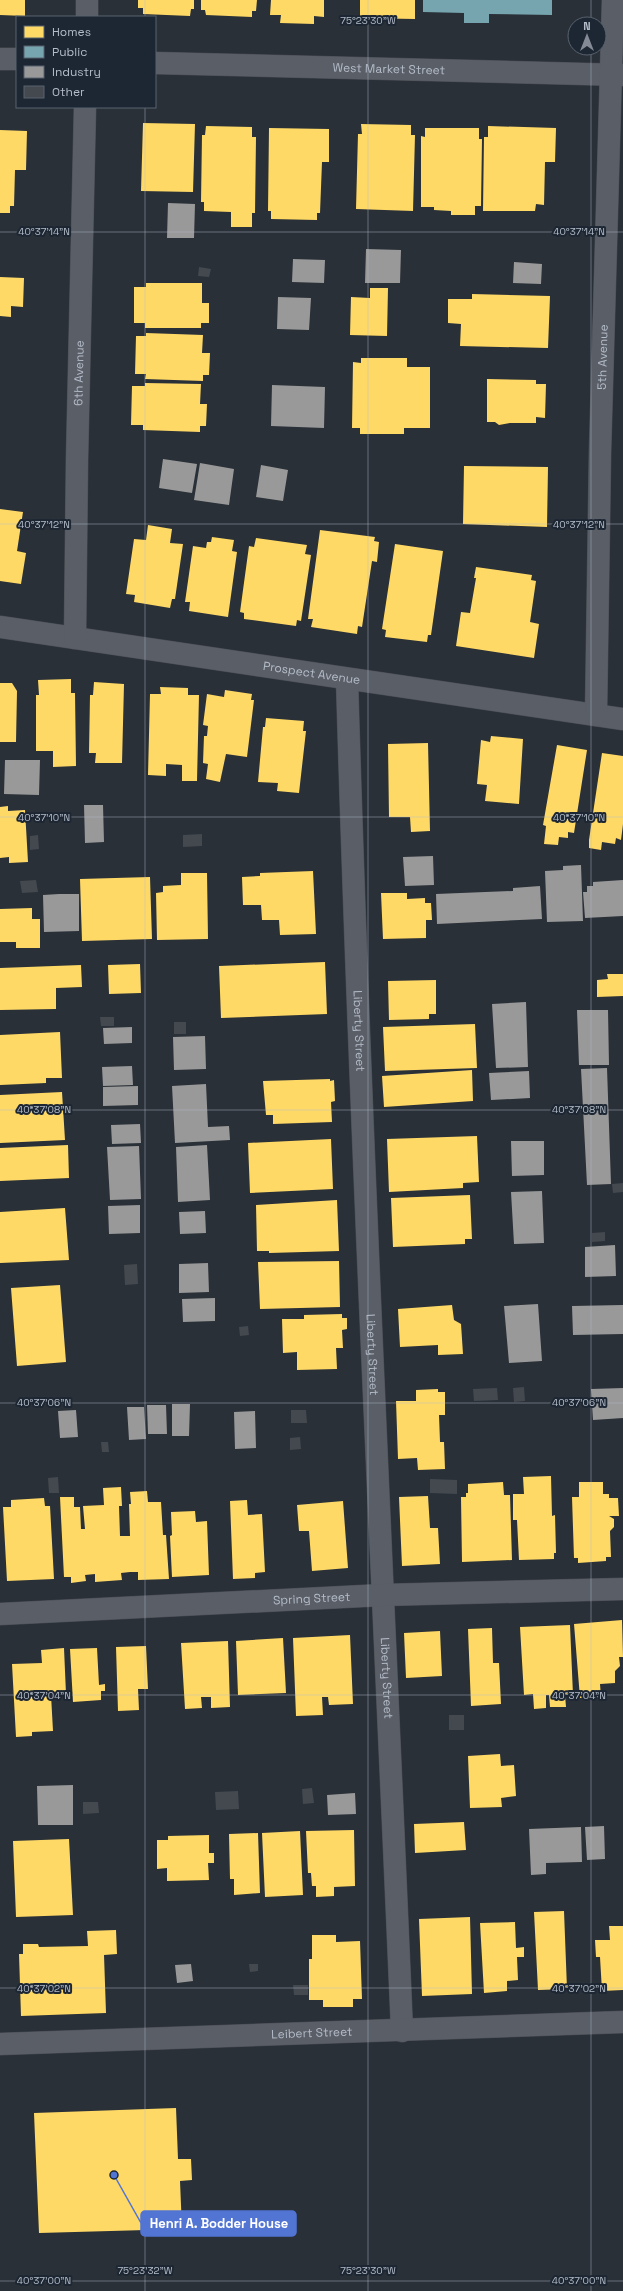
<svg xmlns="http://www.w3.org/2000/svg" width="623" height="2291" font-family="'Space Grotesk',sans-serif">
  <style>
    .homes { fill: #ffd966 }
    .public { fill: #76a5af }
    .industry { fill: #999 }
    .building { fill: #444950 }
    .lines { fill: none; stroke-linecap: round; stroke-linejoin: round }
    .minor-casing { stroke: #484c53; stroke-width: 23 }
    .minor { stroke: #5a5e66; stroke-width: 22 }
    .ticks { fill: none; stroke: #b4bcc9; stroke-width: 1; stroke-opacity: 0.45 }
    .labels { text-anchor: middle; stroke-width: 4; stroke-linejoin: round; paint-order: stroke }
    .street-label { font-size: 12px; fill: #b4bcc9; stroke: #1d2633 }
    .ticks-label { font-size: 10px; text-anchor: middle; fill: #b4bcc9; stroke: #1d2633; stroke-width: 4; stroke-linejoin: round; paint-order: stroke }
    .leader { fill: none; stroke: #5274d3; stroke-width: 1.5 }
    .callout-dot { fill: #5274d3; stroke: #1d2633; stroke-width: 1.5 }
    .callout { fill: #5274d3; stroke: #5274d3; stroke-width: 1.5 }
    .callout-label { font-size: 13px; text-anchor: middle; font-weight: bold; fill: #fff }
  </style>
  <rect width="100%" height="100%" fill="#2a3038"/>
  <path class="homes" d="M0,0H25V16L0,15Z
    M138,0H194V9H191L190,16L143,14V8H138Z
    M201,0H257L256,11H252V17L206,15L205,10H201Z
    M271,0H324V17L314,16V24L280,23L281,15H270Z
    M360,0H415V19L360,18Z
    M143,123L195,124L193,192L141,191Z
    M361,124L411,125V135H415L413,211L356,209L358,134H362Z
    M206,126L252,127V137H256L255,213H252V227H231V212L204,211V202H201L202,135H205Z
    M488,126L556,128L555,162H545L544,205L536,204L535,211H483L484,137H488Z
    M269,128L329,129V162H322L320,213H317V220L271,219V211H268Z
    M425,128H479V139H482L481,206H475V215H451V211L434,210V207H421V136L425,137Z
    M0,130L27,131L26,170H15L14,206H10V213H0Z
    M0,277L24,278L23,307L11,306V317L0,316Z
    M146,283H202V303H209V323H201V328H145V323H134V287H146Z
    M370,288H388L387,336L350,335L351,297L370,298Z
    M472,294L550,296L548,348L460,346L461,324L448,323V299H472Z
    M146,333L203,335L202,353H210L209,375H203V381L145,379L146,374H135L136,336H146Z
    M361,358H407V367H430V428H404V434H360V428H352L353,362L361,363Z
    M487,379L536,380V384H546L545,418L536,417V423H510L499,425L495,422H487Z
    M145,383L201,384L200,404H207L206,426H200V432L143,430V425H131L132,386H145Z
    M464,466L548,467L547,527L463,524Z
    M0,509L23,512L17,551L26,553L21,584L0,581Z
    M148,525L172,529L170,543L183,544L175,599H172L170,608L134,602L135,595L126,594L134,539L146,540Z
    M320,530L375,537L374,541L379,542L377,562L372,561L362,627L358,626L357,634L311,627L313,619H308Z
    M212,537L234,540L232,551L237,552L228,617L189,611L190,602H185L193,546L206,548L207,542H211Z
    M256,538L307,545L305,554L311,555L301,621L297,620L296,626L244,619V613L240,612L249,546L254,547Z
    M395,544L443,551L431,635H428L427,642L385,637L386,630L382,629Z
    M476,567L532,575L531,580L536,581L530,622L539,624L534,658L456,646L461,612L470,613L476,578H474Z
    M71,679V693H75L76,766L53,767V751H36V695H39L38,680Z
    M94,682L124,684L122,763H95L96,753H89L90,695H93Z
    M0,683H12L17,691L16,742H0Z
    M160,687L188,688V695H199L197,781H182V765L166,764V776L148,775L150,694H161Z
    M225,690L252,694L251,700H254L247,757L226,754L220,782L206,779L208,764L203,763L204,736H207L208,726L203,725L207,694L224,697Z
    M266,718L304,721L303,731H306L299,793L277,791L278,783L258,782L263,727H265Z
    M491,736L523,739L519,804L485,801L487,785L477,784L481,740L490,742Z
    M428,743L430,831L411,832L410,817H389L388,744Z
    M557,745L587,750L574,833L568,832V838L559,837L558,845L544,844L546,826L543,825Z
    M602,753L623,756V824L621,840L616,838L615,844L602,842L601,850L589,848V840Z
    M8,806V811L25,810L28,862L9,863V857L0,858V807Z
    M313,871L316,934L280,935L279,920H262L261,905H243L242,877L260,876V873Z
    M181,873H207L208,939L157,940L156,893L163,892V886L181,885Z
    M150,877L152,939L82,941L80,879Z
    M381,893H407V899L425,898V903H431L432,920H426V938L383,939Z
    M32,908V919H40V948H16V942H0V909Z
    M325,962L327,1014L221,1018L219,966Z
    M140,964L141,993L109,994L108,965Z
    M81,965L82,987L56,988V1009L0,1010V968Z
    M607,974H623V996L597,997V980L608,979Z
    M436,980V1014H429V1019L389,1020L388,981Z
    M475,1024L477,1068L385,1071L383,1027Z
    M60,1032L62,1078H46V1083L0,1085V1035Z
    M472,1070L473,1101L384,1107L382,1076Z
    M330,1079V1081L334,1080L335,1101L331,1102L332,1122L273,1124V1115H266L263,1081Z
    M62,1092L65,1140L0,1143V1095Z
    M477,1136L479,1182L463,1183V1188L389,1192L387,1139Z
    M331,1139L333,1189L250,1193L248,1143Z
    M68,1145L69,1178L0,1181V1148Z
    M470,1195L472,1239H465V1244L393,1247L391,1198Z
    M337,1200L339,1251L269,1253V1251H257L256,1205Z
    M65,1208L69,1260L0,1263V1212Z
    M339,1261L340,1307L260,1309L258,1262Z
    M60,1285L66,1362L17,1366L11,1288Z
    M452,1305L454,1320L461,1324L463,1354L438,1355V1345L400,1347L398,1309Z
    M342,1314V1318H347V1329L342,1330L343,1348H336L337,1369L297,1370V1352L283,1353L282,1319H304V1315Z
    M438,1389V1392H445V1415H439L440,1442H444L445,1469L418,1470L417,1458L398,1459L396,1401H416V1390Z
    M551,1476L552,1516L555,1515L556,1553H554V1559L519,1560L517,1520H513V1494H524L523,1477Z
    M503,1482L504,1495H510L512,1560L462,1562L461,1497H466V1493H468V1484Z
    M579,1482H603V1494H609V1498H618L619,1516H609L614,1519V1527L610,1531L611,1557H606V1561L578,1563V1558H574L572,1497H579Z
    M121,1487L122,1506H119L120,1536H130L129,1504H131L130,1492L147,1491L148,1502H161L163,1535H166L169,1579L138,1580V1572H130L121,1573L122,1580L95,1582V1574L85,1575L86,1581L71,1583V1577H64L60,1497H74V1507H80L81,1529H85L83,1506L104,1505L103,1488Z
    M428,1496L430,1528H438L440,1564L402,1566L399,1497Z
    M44,1498L45,1506H50L54,1579L7,1581L3,1507H11V1500Z
    M247,1500L248,1515L262,1514L265,1572L255,1573V1578L233,1579L230,1501Z
    M343,1501L348,1568L312,1571L309,1531H299L297,1505Z
    M195,1511L196,1522L207,1521L209,1575L172,1577L170,1536L172,1535L171,1512Z
    M622,1620L623,1657H619L620,1666L615,1671V1683L600,1684L601,1697L580,1698L574,1624Z
    M570,1625L573,1695H565L566,1707H550L549,1695H546V1708L534,1709L533,1694L524,1695L520,1627Z
    M492,1628L493,1663H499L501,1704L471,1706L468,1629Z
    M440,1631L442,1676L406,1678L404,1633Z
    M350,1635L353,1704L329,1705L328,1697H322L323,1715L296,1716L293,1638Z
    M283,1638L286,1693L238,1695L236,1641Z
    M228,1641L230,1707L211,1708V1697H201L202,1708L185,1709L181,1643Z
    M146,1646L148,1689H138L139,1710L118,1711L116,1647Z
    M64,1648L66,1694L51,1695L53,1731L32,1732V1736L16,1737L12,1664L42,1663L41,1650Z
    M97,1648L99,1685L105,1684V1691H101V1700L73,1702L70,1649Z
    M500,1754L501,1766L514,1765L516,1796L501,1798L502,1807L470,1808L468,1756Z
    M464,1822L466,1850L415,1853L414,1824Z
    M354,1830L355,1886L334,1887V1896L316,1897V1886H312L311,1873H308L306,1831Z
    M300,1831L303,1895L265,1897L262,1833Z
    M258,1833L260,1893L234,1895V1879H230L229,1834Z
    M209,1835V1853H214V1863H208L209,1880L167,1881V1868L157,1869V1840H168V1836Z
    M69,1839L73,1915L16,1917L13,1841Z
    M564,1911L567,1989L538,1990L534,1912Z
    M470,1917L472,1994L422,1996L419,1919Z
    M515,1922L516,1948L524,1947V1957H517L518,1980L507,1981V1991L484,1993L480,1923Z
    M609,1926H623V1990L602,1991L600,1957H596L595,1940H610Z
    M116,1930L117,1954L104,1955L106,2013L21,2016L19,1954H23V1944H38L39,1947L88,1946L87,1931Z
    M312,1935H336V1942L360,1941L362,1999H353V2007H323V2000H309V1959H312Z
    M176,2108L178,2159H191L192,2180L180,2181L182,2229L39,2233L34,2113Z"/>
  <path class="public" d="M423,0H552V15L489,14V23H464V13L423,12Z"/>
  <path class="industry" d="M168,203L195,204L194,238H167Z
    M366,249L401,250L400,283H365Z
    M293,259L325,260L324,283L292,282Z
    M514,262L542,264L541,284L513,283Z
    M278,297L311,298L309,330L277,329Z
    M272,385L325,387L324,428L271,426Z
    M163,459L197,464L192,493L159,488Z
    M200,463L234,469L229,505L194,500Z
    M261,465L288,470L283,501L256,497Z
    M5,760H40L39,795L4,794Z
    M84,805H103L104,842L85,843Z
    M433,856L434,885L405,886L403,857Z
    M581,865L583,921L547,922L545,871L563,870V866Z
    M623,880V916L585,918L583,892H587V886H593V882Z
    M540,886L542,919L437,924L436,894L513,891V888Z
    M59,894H79V931L44,932L43,895Z
    M526,1002L528,1067L496,1068L492,1004Z
    M577,1010H608L609,1065H579Z
    M132,1027V1043L104,1044L103,1028Z
    M205,1036L206,1069L174,1070L173,1037Z
    M132,1066L133,1085L103,1086L102,1067Z
    M607,1068L611,1184L587,1185L581,1069Z
    M529,1071L530,1098L491,1100L489,1073Z
    M206,1084L208,1127L229,1126L230,1140L175,1143L172,1086Z
    M138,1086V1105L103,1106V1087Z
    M140,1124L141,1143L112,1144L111,1125Z
    M511,1141H544V1175L512,1176Z
    M207,1145L210,1200L178,1202L176,1147Z
    M139,1146L141,1199L110,1200L107,1147Z
    M542,1191L544,1243L514,1244L511,1192Z
    M140,1205V1233L109,1234L108,1206Z
    M205,1211L206,1233L180,1234L179,1212Z
    M615,1245L616,1276L585,1277V1247Z
    M208,1263L209,1292L179,1293V1264Z
    M215,1298V1321L183,1322L182,1299Z
    M538,1304L542,1361L509,1363L504,1306Z
    M623,1305V1334L573,1335L572,1306Z
    M623,1388V1418L593,1420L591,1389Z
    M172,1404H190L189,1436H172Z
    M147,1405H166L167,1434H148Z
    M127,1407H144L146,1439L129,1440Z
    M76,1410L78,1437L60,1438L58,1411Z
    M255,1411L256,1448L235,1449L234,1412Z
    M73,1785V1825H38L37,1786Z
    M355,1793L356,1814L328,1815L327,1795Z
    M604,1826L605,1859L587,1860L585,1827Z
    M581,1827L582,1862L546,1863V1874L531,1875L529,1829Z
    M191,1964L193,1981L177,1983L175,1965Z"/>
  <path class="building" d="M199,267L211,269L209,277L198,276Z
    M202,834V846L183,847V835Z
    M38,835L39,849L30,850V836Z
    M36,880L38,892L22,893L20,881Z
    M100,1017H114V1026H101Z
    M174,1022H186V1034H174Z
    M623,1183V1192L613,1193L612,1184Z
    M605,1232V1241L592,1242V1233Z
    M137,1264L138,1284L125,1285L124,1265Z
    M248,1326L249,1335L240,1336L239,1327Z
    M524,1387L525,1401L514,1402L513,1388Z
    M497,1388L498,1400L474,1401L473,1389Z
    M291,1410H306L307,1423H291Z
    M300,1437L301,1449L290,1450V1438Z
    M101,1442H108L109,1452H102Z
    M58,1477L59,1493H49L48,1478Z
    M430,1479L457,1480V1494L430,1493Z
    M449,1715H464V1730H449Z
    M312,1788L314,1803L303,1804L302,1789Z
    M238,1791L239,1809L216,1810L215,1792Z
    M83,1802H98L99,1813L83,1814Z
    M249,1964H258V1971L250,1972Z
    M293,1985H308V1995H294Z"/>
  <g class="lines">
    <g class="minor-casing">
      <g id="minor">
        <path d="M87,17V0"/>
        <path d="M0,59H17"/>
        <path id="s1" d="M155,63L623,75"/>
        <path id="s2" d="M0,627L623,719"/>
        <path id="s3" d="M75,638L77,460L85,107"/>
        <path id="s4" d="M347,679C360,1130 383,1580 402,2031"/>
        <path id="s5" d="M596,715L600,453L613,0"/>
        <path id="s6" d="M0,1614L383,1595L623,1589"/>
        <path id="s7" d="M0,2044L623,2022"/>
      </g>
    </g>
    <use href="#minor" class="minor"/>
  </g>
  <path class="ticks" d="M145,0V17M368,0V2291M591,0V24M591,48V2291M145,107V2291M0,232H623M0,524H623M0,817H623M0,1110H623M0,1403H623M0,1695H623M0,1988H623M0,2281H623"/>
  <g class="labels">
    <g class="street-label">
      <text dy="4" stroke="none"><textPath href="#s1" startOffset="234">West Market Street</textPath></text>
      <text dy="4" stroke="none"><textPath href="#s5" startOffset="358">5th Avenue</textPath></text>
      <text dy="4" stroke="none"><textPath href="#s3" startOffset="265">6th Avenue</textPath></text>
      <text dy="4" stroke="none"><textPath href="#s2" startOffset="315">Prospect Avenue</textPath></text>
      <text dy="4" stroke="none"><textPath href="#s4" startOffset="352">Liberty Street</textPath></text>
      <text dy="4" stroke="none"><textPath href="#s4" startOffset="676">Liberty Street</textPath></text>
      <text dy="4" stroke="none"><textPath href="#s6" startOffset="312">Spring Street</textPath></text>
      <text dy="4" stroke="none"><textPath href="#s4" startOffset="1000">Liberty Street</textPath></text>
      <text dy="4" stroke="none"><textPath href="#s7" startOffset="312">Leibert Street</textPath></text>
    </g>
  </g>
  <g class="ticks-label">
    <text x="368" y="24">75°23'30"W</text>
    <text x="44" y="235">40°37'14"N</text>
    <text x="579" y="235">40°37'14"N</text>
    <text x="44" y="528">40°37'12"N</text>
    <text x="579" y="528">40°37'12"N</text>
    <text x="44" y="821">40°37'10"N</text>
    <text x="579" y="821">40°37'10"N</text>
    <text x="44" y="1113">40°37'08"N</text>
    <text x="579" y="1113">40°37'08"N</text>
    <text x="44" y="1406">40°37'06"N</text>
    <text x="579" y="1406">40°37'06"N</text>
    <text x="44" y="1699">40°37'04"N</text>
    <text x="579" y="1699">40°37'04"N</text>
    <text x="44" y="1992">40°37'02"N</text>
    <text x="579" y="1992">40°37'02"N</text>
    <text x="145" y="2274">75°23'32"W</text>
    <text x="368" y="2274">75°23'30"W</text>
    <text x="44" y="2284">40°37'00"N</text>
    <text x="579" y="2284">40°37'00"N</text>
  </g>
  <path class="leader" d="M114 2175L141 2223"/>
  <circle class="callout-dot" cx="114" cy="2175" r="4"/>
  <rect class="callout" x="141" y="2211" width="155" height="25" rx="4"/>
  <g class="callout-label">
    <text x="219" y="2228">Henri A. Bodder House</text>
  </g>
  <rect x="16" y="16" width="140" height="92" fill="#1d2633" stroke="#59626f"/>
  <rect x="24" y="26" width="20" height="12" fill="#ffd966" stroke="#59626f"/>
  <text x="52" y="36" font-size="12" fill="#b4bcc9">Homes</text>
  <rect x="24" y="46" width="20" height="12" fill="#76a5af" stroke="#59626f"/>
  <text x="52" y="56" font-size="12" fill="#b4bcc9">Public</text>
  <rect x="24" y="66" width="20" height="12" fill="#999999" stroke="#59626f"/>
  <text x="52" y="76" font-size="12" fill="#b4bcc9">Industry</text>
  <rect x="24" y="86" width="20" height="12" fill="#444950" stroke="#59626f"/>
  <text x="52" y="96" font-size="12" fill="#b4bcc9">Other</text>
  <g transform="translate(587 36)"><circle r="19" fill="#1d2633" stroke="#59626f"/>
  <path d="M0-3L7 15L0 10L-7 15Z" fill="#848b96"/>
  <text y="-6" font-size="11" font-weight="bold" text-anchor="middle" fill="#b4bcc9">N</text>
  </g>
</svg>
